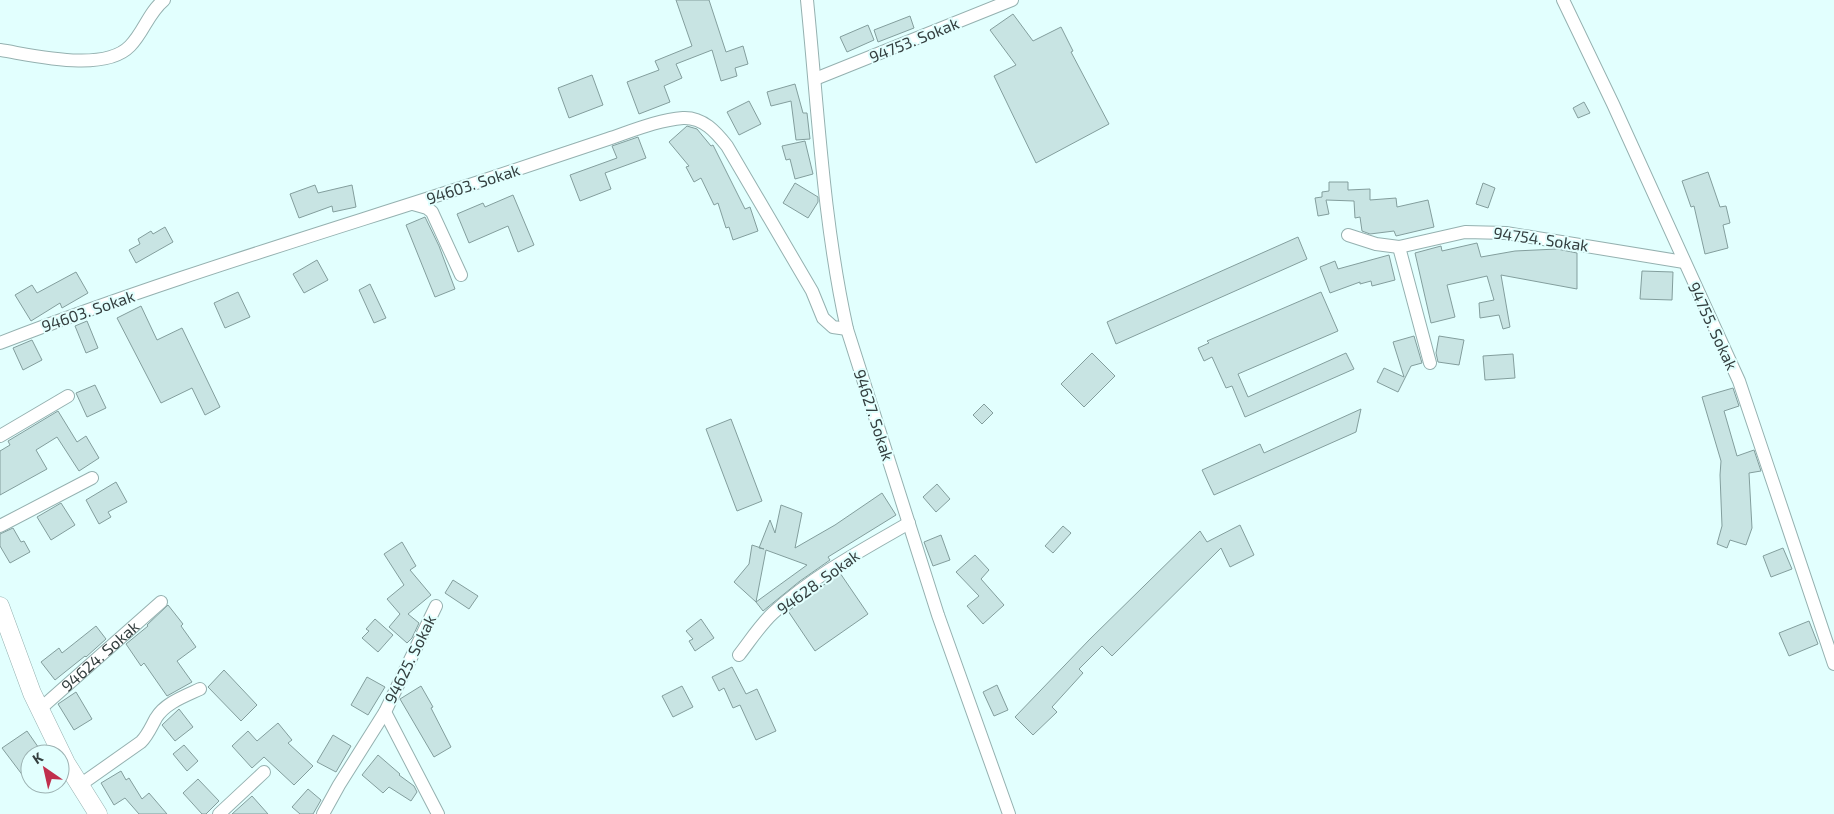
<svg xmlns="http://www.w3.org/2000/svg" width="1834" height="814" font-family="'Exo 2',sans-serif">
  <style>
    .building { fill: #c8e4e3; stroke: #839e9d; fill-rule: evenodd }
    .lines { fill: none; stroke-linecap: round; stroke-linejoin: round }
    .street-casing { stroke: #95b1b0; stroke-width: 14 }
    .secondary-casing { stroke: #95b1b0; stroke-width: 19 }
    .street { stroke: #fff; stroke-width: 12 }
    .secondary { stroke: #fff; stroke-width: 18 }
    .labels { text-anchor: middle; stroke-width: 4; stroke-linejoin: round; paint-order: stroke }
    .street-label { font-size: 16px; fill: #343f3f; stroke: #e2fffe }
  </style>
  <rect width="100%" height="100%" fill="#e2fffe"/>
  <path class="building" d="M676,0H709L726,52L743,46L748,64L735,68L737,76L721,81L712,50L676,64L682,78L664,86L670,102L639,114L627,82L659,70L655,61L692,46Z
    M1013,14L1033,41L1061,27L1073,51L1071,52L1109,124L1036,163L994,76L1016,65L990,30Z
    M910,16L914,28L878,42L874,30Z
    M868,25L874,40L847,52L840,37Z
    M592,75L603,105L569,118L558,88Z
    M795,84L803,113H807L810,139L796,140L791,101L771,106L767,92Z
    M749,101L761,124L739,135L727,112Z
    M1584,102L1590,113L1578,118L1573,108Z
    M687,126L697,129L711,146L713,145L745,209L750,207L758,231L733,240L729,227L726,228L718,203L714,205L701,178L694,182L686,167L689,166L669,142Z
    M638,137L646,158L605,173L611,189L580,201L570,175L617,158L612,146Z
    M805,141L813,174L795,179L790,159L786,160L782,146Z
    M1708,172L1720,207L1726,206L1730,223L1723,225L1728,248L1705,254L1694,206L1691,207L1682,181Z
    M1329,182H1348V190L1370,189V200L1396,198L1397,207L1428,200L1434,227L1396,236L1394,231L1370,234L1362,231L1360,217L1355,218L1354,201L1326,200L1329,214L1318,216L1315,198L1322,197V192L1329,191Z
    M795,183L818,197V202L808,218L783,203Z
    M1483,183L1495,188L1488,208L1476,204Z
    M315,185L318,193L352,185L356,207L333,212L332,206L299,218L290,194Z
    M513,195L534,245L518,252L508,226L469,243L457,214L483,203L485,207Z
    M425,217L439,246L455,289L435,297L406,225Z
    M165,227L173,242L136,263L129,250L140,244L138,239L151,231L153,234Z
    M1298,237L1307,259L1116,344L1107,322Z
    M1477,243L1481,257L1515,251L1557,249L1577,253V289L1501,275L1510,327L1503,329L1499,315L1480,318L1479,303L1494,300L1487,276L1474,279L1447,285L1455,317L1431,323L1415,253L1441,246L1442,251Z
    M1389,255L1395,280L1372,286L1371,281L1360,284V282L1330,293L1320,267L1335,261L1338,269Z
    M317,260L328,280L304,293L293,274Z
    M1642,271L1673,272L1672,300L1640,299Z
    M76,272L88,293L62,308L60,303L31,321L15,295L32,285L37,293Z
    M370,284L386,318L374,323L359,290Z
    M238,292L250,317L225,328L214,303Z
    M1321,292L1338,331L1238,374L1248,397L1346,353L1354,369L1245,417L1232,386L1226,388L1212,357L1204,361L1198,348L1209,343L1207,341Z
    M141,306L157,340L182,328L220,407L205,415L192,388L161,403L117,318Z
    M87,321L98,348L86,353L75,326Z
    M1414,336L1422,363L1411,366L1398,392L1377,382L1384,368L1404,377L1393,342Z
    M1439,336L1464,340L1459,365L1438,362L1436,353Z
    M32,340L42,360L23,370L13,348Z
    M1092,353L1115,376L1084,407L1061,384Z
    M1513,354L1515,378L1485,380L1483,356Z
    M95,385L106,408L87,417L76,393Z
    M1733,388L1739,406L1724,411L1737,456L1754,450L1761,471L1749,473L1752,528L1746,545L1730,540L1727,548L1717,544L1722,526L1720,475L1721,461L1702,397Z
    M984,404L993,413L982,424L973,415Z
    M1361,409L1356,432L1214,495L1202,470L1260,444L1264,453Z
    M58,411L77,442L86,436L99,458L79,471L57,437L36,450L47,469L0,495V451L10,445L8,441Z
    M731,419L762,501L737,511L706,429Z
    M116,482L127,502L108,512L111,517L99,524L86,500Z
    M937,484L950,499L936,512L923,497Z
    M882,493L896,515L828,557L830,560L800,581L763,611L756,602L734,582L749,564L752,545L764,549L759,548L770,520L775,533L781,505L802,513L795,548L835,525ZM766,550L807,565L756,602Z
    M61,503L75,525L51,540L37,517Z
    M1240,525L1254,555L1230,567L1221,548L1112,656L1102,646L1079,669L1083,673L1052,707L1057,712L1033,735L1015,717L1090,639L1200,531L1207,542Z
    M1063,526L1071,533L1053,553L1045,546Z
    M13,528L21,542L24,541L30,552L10,563L0,546V534Z
    M941,535L950,560L933,566L924,542Z
    M402,542L416,566L410,570L431,595L408,614L419,623L412,638L407,643L389,627L400,614L387,599L404,585L384,554Z
    M1783,548L1792,569L1771,577L1763,556Z
    M975,555L989,570L981,579L1004,605L983,624L967,606L979,596L956,572Z
    M840,573L868,614L815,651L788,611Z
    M453,580L478,596L469,609L445,593Z
    M168,605L183,624L181,626L196,647L177,661L192,682L167,696L144,663L141,666L126,644L148,626L147,625Z
    M375,619L393,635L378,652L362,638L369,631L366,629Z
    M701,619L714,638L695,651L689,641L693,639L686,631Z
    M1809,621L1818,644L1789,656L1779,633Z
    M96,626L106,639L86,657L85,656L55,680L41,662L59,648L62,653Z
    M732,667L746,694L757,689L776,731L756,740L740,705L733,708L724,688L719,691L712,677Z
    M224,670L257,705L241,721L208,687Z
    M367,677L385,687L368,715L351,705Z
    M997,685L1008,710L994,716L983,692Z
    M421,686L433,707L431,708L451,747L434,757L400,699Z
    M682,686L693,707L673,717L662,696Z
    M76,692L92,719L74,730L58,704Z
    M179,709L193,727L175,741L162,725Z
    M278,723L292,740L288,743L313,766L294,785L264,757L252,768L232,746L248,731L257,741Z
    M27,731L43,754H30V785L2,748Z
    M333,735L351,746L336,772L317,762Z
    M184,745L198,761L187,771L173,754Z
    M378,755L400,774L399,775L414,786L417,792L411,801L389,787L383,793L362,775Z
    M121,771L126,780L129,778L142,799L149,793L167,814H139L125,798L114,805L101,783Z
    M198,779L219,801L206,814H202L183,793Z
    M308,789L321,800L313,814H300L292,807Z
    M252,796L268,814H232Z"/>
  <g class="lines">
    <g class="street-casing">
      <g id="street">
        <path d="M807,0C818,109 823,221 847,329L938,615L1009,814"/>
        <path d="M1563,0L1613,104L1739,381L1834,664"/>
        <path d="M0,50C33,55 104,73 130,46C144,32 148,13 164,0"/>
        <path d="M815,79L1012,0"/>
        <path d="M413,204L427,208L432,212L461,275"/>
        <path d="M1348,235L1376,244L1399,247L1465,232L1506,233L1684,262"/>
        <path d="M1399,247L1430,363"/>
        <path d="M0,343C157,282 319,234 479,182C522,168 565,153 608,139C632,131 658,120 683,118C703,117 716,132 727,146L812,291L823,318L833,327L847,329"/>
        <path d="M0,436L68,396"/>
        <path d="M0,526L92,478"/>
        <path d="M739,655C750,641 760,625 773,613C813,576 862,550 909,523"/>
        <path id="s1" d="M40,709L161,602"/>
        <path d="M385,712L438,814"/>
        <path d="M80,785L141,742C148,735 151,727 156,718C165,703 185,696 200,689"/>
        <path d="M219,814L264,772"/>
        <path d="M323,814L339,785L385,712L436,606"/>
      </g>
    </g>
    <g class="secondary-casing">
      <path id="secondary" d="M0,606L32,693L66,763L98,814"/>
    </g>
    <use href="#street" class="street"/>
    <use href="#secondary" class="secondary"/>
  </g>
  <g class="labels">
    <g class="street-label">
      <text transform="translate(914 40) rotate(-22)" y="6">94753. Sokak</text>
      <text transform="translate(473 184) rotate(-18)" y="6">94603. Sokak</text>
      <text transform="translate(1541 239) rotate(8)" y="6">94754. Sokak</text>
      <text transform="translate(88 311) rotate(-19)" y="6">94603. Sokak</text>
      <text transform="translate(1713 326) rotate(65)" y="6">94755. Sokak</text>
      <text transform="translate(874 415) rotate(72)" y="6">94627. Sokak</text>
      <text transform="translate(818 582) rotate(-36)" y="6">94628. Sokak</text>
      <text dy="6" stroke="none"><textPath href="#s1" startOffset="80">94624. Sokak</textPath></text>
      <text transform="translate(410 659) rotate(-64)" y="6">94625. Sokak</text>
    </g>
  </g>
  <g transform="translate(45 769) rotate(326)"><circle r="24" fill="#e2fffe" stroke="#9cb2b2"/>
  <path d="M0-4L9 19L0 12L-9 19Z" fill="#c02f4d"/>
  <text y="-8" font-size="14" font-weight="bold" text-anchor="middle" fill="#343f3f">K</text>
  </g>
</svg>
